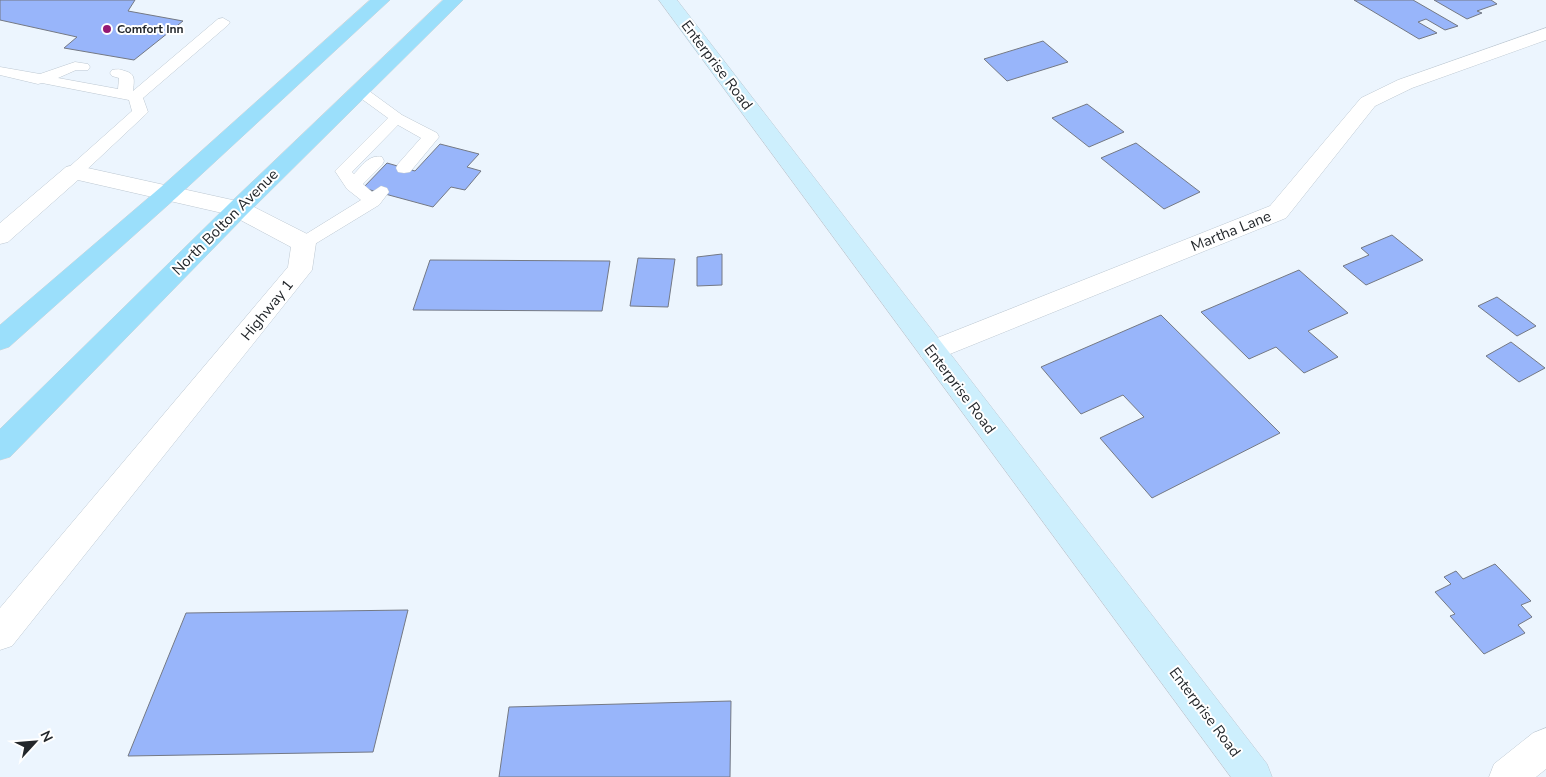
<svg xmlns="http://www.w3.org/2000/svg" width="1546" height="777" font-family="'Nunito Sans',sans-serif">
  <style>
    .building { fill: #98b5fa; stroke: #747984 }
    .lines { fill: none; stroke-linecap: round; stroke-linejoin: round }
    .lane-casing { stroke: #bdc8d2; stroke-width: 1 }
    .street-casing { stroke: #bdc8d2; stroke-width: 1 }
    .secondary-casing { stroke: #bdc8d2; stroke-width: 1 }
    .primary-casing { stroke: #d3d4d5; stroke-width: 1 }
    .lane { fill: #fff; fill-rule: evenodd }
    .street { fill: #fff; fill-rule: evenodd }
    .secondary { fill: #cdeffd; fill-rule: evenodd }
    .primary { fill: #9bdffb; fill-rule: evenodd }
    .poi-dot { fill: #951974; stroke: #fff; stroke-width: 2 }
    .labels { text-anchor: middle; stroke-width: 4; stroke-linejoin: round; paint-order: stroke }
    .far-poi-label { font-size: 12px; font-weight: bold; fill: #23272b; stroke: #fff; text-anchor: start }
    .street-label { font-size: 15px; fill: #23272b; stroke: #fff }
  </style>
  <rect width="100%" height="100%" fill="#ecf5fe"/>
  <path class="building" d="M0,0H135L128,11L183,21L134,60L64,48L77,37L0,20Z
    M1354,0H1413L1458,26L1445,30L1426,19L1418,22L1437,33L1419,39Z
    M1434,0H1491L1497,4L1477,11L1482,13L1467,19Z
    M1043,41L1068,62L1007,81L984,59Z
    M1087,104L1124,132L1089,147L1052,118Z
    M1136,143L1200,192L1164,209L1101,158Z
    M440,144L479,154L467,167L481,171L465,190L451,187L433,207L363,188L387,163L415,171Z
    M1392,235L1423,260L1366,285L1343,266L1369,255L1361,248Z
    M722,254V285L697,286V257Z
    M638,258L675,259L668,307L630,306Z
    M430,260L610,261L602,311L413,310Z
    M1299,270L1348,313L1308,331L1338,357L1304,373L1276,347L1249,359L1201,312Z
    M1497,297L1536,326L1517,336L1478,306Z
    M1161,315L1280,433L1152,498L1100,438L1144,417L1123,395L1081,414L1041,367Z
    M1511,342L1545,368L1519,382L1486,356Z
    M1495,564L1531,601L1521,605L1532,617L1518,625L1525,633L1484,654L1450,616L1455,614L1435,592L1451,584L1444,577L1456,571L1463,579Z
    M408,610L373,752L128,756L186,613Z
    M731,701L730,777H499L509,707Z"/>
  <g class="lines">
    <g class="lane-casing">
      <path id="lane" d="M223,18L230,22L228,25L143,98L148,112L145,115L80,176L74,177L68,176L66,172L68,168L132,111L129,100L42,83L38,84L0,75V67L40,74L75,62L88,64L90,67L88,70H76L58,78L118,89L119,78L112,76L110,73L112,70C117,69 120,69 125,71C136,74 134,80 133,91L218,19Z
        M360,87L365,88L402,115L437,133L439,137L410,172L404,173L398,172L396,168L398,164L421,138L398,125L352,172L354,174C362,166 369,154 382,157L384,161L382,165L363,184L372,192L381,186L387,188L389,192L379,205L310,247L304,249L298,247L295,243L298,239L361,200L347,189L335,171L388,118L355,94L353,91L355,88Z"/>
    </g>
    <g class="street-casing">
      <path id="street" d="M1546,28V40L1412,88L1375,106L1286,218L940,358L931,361L922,358L918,351L922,344L1270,206L1361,98L1398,80Z
        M74,165L246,203L313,237L316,243L312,270L12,646L0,650V608L288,267L291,247L231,215L78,180L8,242L0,244V223L66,167Z
        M1546,728V769L1536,777H1489L1494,764L1533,733Z"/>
    </g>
    <g class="secondary-casing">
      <path id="secondary" d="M659,0H677L1267,764L1272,777H1231Z"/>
    </g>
    <g class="primary-casing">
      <path id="primary" d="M370,0H390L177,197L9,347L0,350V325L161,187Z
        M443,0H463L246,215L10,457L0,460V429L230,203Z"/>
    </g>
    <use href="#lane" class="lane"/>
    <use href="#street" class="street"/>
    <use href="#secondary" class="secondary"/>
    <use href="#primary" class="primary"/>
  </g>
  <circle class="poi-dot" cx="107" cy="29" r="5"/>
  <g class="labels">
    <g class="far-poi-label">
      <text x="117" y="33">Comfort Inn</text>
    </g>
    <g class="street-label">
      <text transform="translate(717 65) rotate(53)" y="5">Enterprise Road</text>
      <text transform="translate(225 222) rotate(-45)" y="5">North Bolton Avenue</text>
      <text transform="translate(1231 231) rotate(-22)" y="5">Martha Lane</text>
      <text transform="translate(267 310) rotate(-51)" y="5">Highway 1</text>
      <text transform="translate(960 389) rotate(53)" y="5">Enterprise Road</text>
      <text transform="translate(1205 712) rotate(53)" y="5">Enterprise Road</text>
    </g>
  </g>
  <g transform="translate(35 742) rotate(64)" stroke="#ffffff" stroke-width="4" paint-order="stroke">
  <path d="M0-4L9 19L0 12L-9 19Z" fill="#23272b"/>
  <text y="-8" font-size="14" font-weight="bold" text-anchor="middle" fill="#23272b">N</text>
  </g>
</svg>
